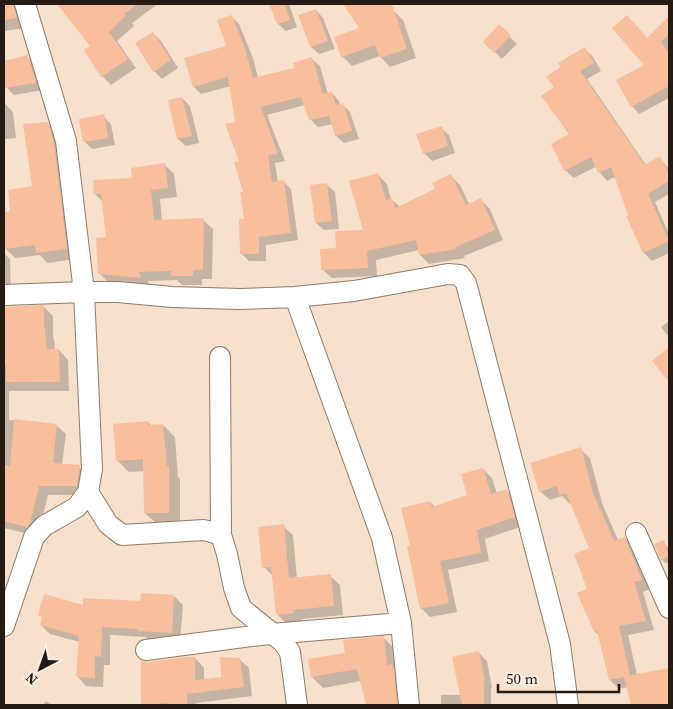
<svg xmlns="http://www.w3.org/2000/svg" width="673" height="709" font-family="'Source Serif 4',serif">
  <style>
    .shadow { fill: #0003 }
    .building { fill: #f9be9c }
    .lines { fill: none; stroke-linecap: round; stroke-linejoin: round }
    .minor-casing { stroke: #8e7a67; stroke-width: 22 }
    .minor { stroke: #fff; stroke-width: 20 }
  </style>
  <rect width="100%" height="100%" fill="#f7e1cc"/>
  <path class="shadow" d="M4,4H17L26,28L4,31Z
    M63,4H158L132,23L134,26L117,41L136,68L111,85L102,76L92,46L60,6Z
    M271,4H289L297,27L286,31L278,24Z
    M345,4H382L388,12L393,10L403,20L416,58L390,67L380,56L352,66L342,56L361,29Z
    M316,10L323,18L335,49L319,54L311,47L300,16Z
    M231,16L239,24L253,58L258,78L295,68L312,59L320,66L328,94L332,93L339,101L340,105L342,104L350,112L359,139L344,143L336,136L333,124L318,127L310,119L305,105L267,115L285,161L275,163L278,182L283,181L291,189L298,240L266,245V261H249L241,253L246,220L245,193L231,86L201,94L194,87L186,58L228,46Z
    M627,16L648,39L669,18V49L668,51L669,52V98L639,114L632,106L646,65Z
    M499,26L517,44L502,59L484,42Z
    M153,33L161,41L178,68L162,79L154,71Z
    M585,49L593,57L601,71L587,79L646,165L659,157L669,169V194L655,202L669,234V253L652,261L644,253L615,177L607,181L595,167L574,178L565,170L571,135L556,87Z
    M28,57L35,65L43,90L14,95L6,87L4,80V62Z
    M182,98L190,106L199,143L186,146L178,139Z
    M4,103L13,112L16,138L4,139Z
    M103,116L111,124L115,145L92,149L84,141Z
    M47,123L58,133L76,259L47,263L40,255L15,258L5,248L4,213L12,212L34,187Z
    M441,128L449,135L455,153L432,161L424,153Z
    M164,164L174,174L177,197L160,199L162,221L203,220L213,229L212,279H202V285H182L177,280L148,281L150,287L109,283L100,274L107,239L103,202L95,194L133,180Z
    M377,174L387,184L391,199L400,207L437,190L451,176L460,185L469,204L481,200L490,209L503,240L464,256L465,258L429,264L420,255L419,250L376,260L377,276L332,278L322,269L338,250L365,231Z
    M327,185L335,192L339,229L324,230L316,223Z
    M4,253L10,259L11,293L4,298Z
    M44,307L53,316V337L54,339L55,350H59L68,360L69,391H9V420L56,425L66,434L62,465L79,467L89,476L86,495H48L39,533L37,536L4,528V308Z
    M669,321V337L661,327Z
    M148,422L152,426L163,425L175,437L178,477L180,479V525L157,524L145,513V471L129,472L117,460Z
    M580,449L590,458L602,503L618,540L625,538L634,548L650,589L643,592L654,630L628,635L637,675L669,669V705H633L628,687L619,689L610,680L599,635L595,632L579,594L589,590L591,549L572,503L570,504L562,496L550,500L540,491Z
    M483,469L492,478L497,494L507,491L516,500L523,526L485,539L489,561L448,570L457,612L430,617L421,608L412,547L430,502L435,507L468,496Z
    M283,526L293,535L297,579L330,576L340,585L343,615L302,619V622L287,624L278,615L273,576L264,567Z
    M664,542L669,550V562L666,563L662,560L656,545Z
    M174,596L183,605L180,642L148,639L146,637L110,635V665H104L103,687L86,686L78,677L80,642L50,634L41,625L43,618L40,615L84,606L141,602Z
    M384,638L395,649L407,705H367L361,681L323,688L312,677L346,654Z
    M479,653L487,661L492,688L491,689V705H441V695H461Z
    M195,658L204,668V680L223,678L239,659L249,668L252,696L196,703V705H143L148,663Z
    M46,701L52,705H43Z"/>
  <path class="building" d="M4,4H13L17,18L4,20Z
    M57,4H138L124,14L126,16L109,32L128,59L101,77L84,50L90,46Z
    M269,4H285L290,20L277,24Z
    M343,4H392L407,49L380,58L375,45L341,57L334,37L359,28Z
    M316,9L328,41L310,47L298,15Z
    M232,15L245,49L253,78L294,68L293,63L312,57L323,94L332,92L336,105L343,103L352,131L335,136L329,116L309,120L301,97L261,107L278,154L268,155L272,182L284,180L291,233L259,237V254H240L239,219H244L240,192H243L234,162L239,161L225,124L235,122L228,77L193,87L184,58L226,46L217,20Z
    M627,15L647,38L669,16V34L661,42L669,53V86L631,107L616,80L644,65L612,28Z
    M499,24L511,35L494,53L483,42Z
    M153,32L171,60L153,72L135,43Z
    M585,47L594,63L580,71L645,165L660,156L669,174V181L648,194L669,241L643,253L626,216L628,215L611,167L598,173L591,157L564,171L551,144L569,134L541,96L554,87L546,77L560,67L558,63Z
    M28,55L36,83L4,88V61Z
    M182,97L192,136L177,139L168,100Z
    M104,114L108,138L83,142L79,119Z
    M48,122L54,143L67,249L36,253L35,245L4,249V212L10,211L8,190L32,186L23,124Z
    M442,126L448,146L423,154L416,134Z
    M165,163L168,188L151,190L154,220L204,218L203,270H193V276H171V271L139,272L141,278L98,274L96,238L106,237L101,194H94L93,180L132,178L131,168Z
    M378,173L386,200L392,198L395,208L435,189L432,183L451,174L466,205L481,198L495,230L456,247L457,249L419,255L416,240L367,251L368,268L321,270L320,249L336,248L335,231L363,230L349,181Z
    M327,183L332,221L315,223L310,185Z
    M44,305V328H45L47,349H59L60,382H6V365H4V307Z
    M669,347V382L652,361Z
    M14,419L57,424L53,463L80,465L77,486H39L30,523L27,527L4,521V465L10,466Z
    M148,421V425L163,424L167,466H169V513H144L143,459L116,461L113,424Z
    M581,447L593,493L614,541L625,537L642,580L634,582L646,621L619,626L630,675L627,676L669,668V705H631L624,677L609,680L597,631L594,632L577,593L587,589L574,554L589,548L566,493L559,495L557,486L539,492L530,463Z
    M483,468L491,494L507,489L515,517L477,530L481,553L440,561L449,603L420,609L407,546H410L401,508L430,501L432,507L467,495L461,474Z
    M284,524L289,578L331,574L334,606L293,610L294,613L276,615L271,567L262,568L258,527Z
    M664,540L669,557L661,560L654,544Z
    M141,593L174,595L172,633L138,631V629L102,627L101,657L95,656V678L76,677L79,636L40,625L42,617L38,615L44,594L83,605V598L140,601Z
    M384,636L387,665L392,664L394,670L397,705H366L357,669L311,677L308,659L345,653L343,640Z
    M479,651L485,681H484V705H462L452,657Z
    M184,657H195V680L221,677L220,657L240,658L244,687L187,694V705H169V703L141,705V661L148,662Z"/>
  <g class="lines">
    <g class="minor-casing">
      <path id="minor" d="M4,295L84,292H118L172,297L240,299L295,297L354,291L448,274L460,275L466,283L560,644L568,705
        M295,297L382,538L401,623L409,705
        M220,357L221,535
        M88,492L108,524L122,535L204,530L221,535L227,554L234,588L241,608L283,642L290,652L297,705
        M636,533L669,608
        M4,626L34,537L44,526L77,507L88,492L92,469L84,292L66,141L25,4
        M146,650L260,635L401,623"/>
    </g>
    <use href="#minor" class="minor"/>
  </g>
  <rect width="673" height="709" fill="none" stroke="#241c14" stroke-width="10"/>
  <g transform="translate(40 669) rotate(221)" stroke="#fef0e3" stroke-width="4" paint-order="stroke">
  <path d="M0-4L9 19L0 12L-9 19Z" fill="#241c14"/>
  <text y="-8" font-size="14" font-weight="bold" text-anchor="middle" fill="#241c14">N</text>
  </g>
  <path d="M498 684v8h121v-8" fill="none" stroke="#241c14" stroke-width="2.5"/>
  <text x="506" y="684" font-size="15" fill="#241c14" stroke="#fef0e3" stroke-width="4" paint-order="stroke">50 m</text>
</svg>
